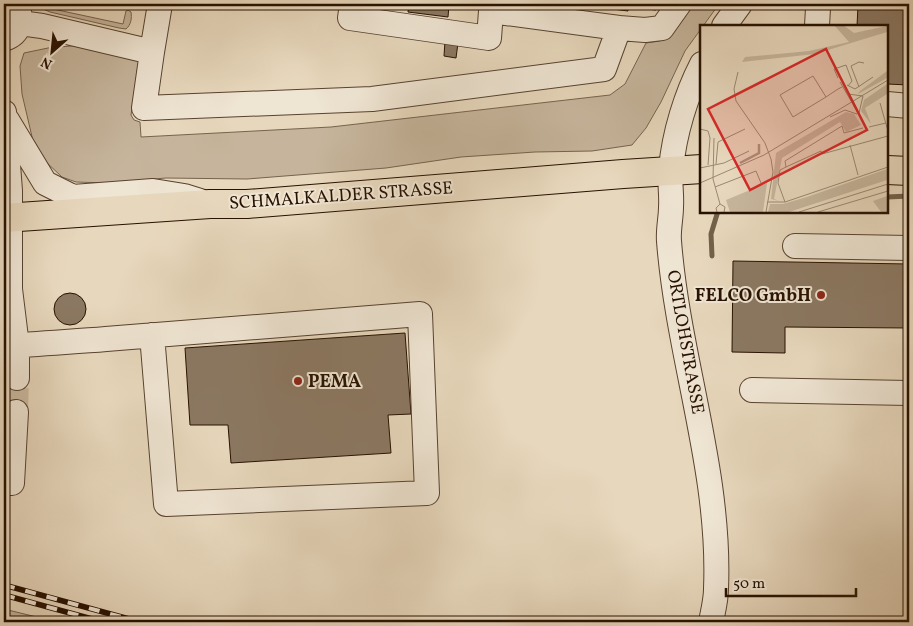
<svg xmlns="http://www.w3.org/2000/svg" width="913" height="626" font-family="Vollkorn,serif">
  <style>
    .green { fill: #c6b59c; stroke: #76634e }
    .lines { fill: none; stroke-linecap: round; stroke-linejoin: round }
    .stream { stroke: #73604a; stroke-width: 5 }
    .building { fill: #8b7862; stroke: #271100 }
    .minor-tunnel { stroke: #cab9a0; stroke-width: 24; stroke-dasharray: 24 12; stroke-linecap: butt }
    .minor-casing { stroke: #57422f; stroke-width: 26 }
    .major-casing { stroke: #271100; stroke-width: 30 }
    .minor { stroke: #efe5d3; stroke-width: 24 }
    .major { stroke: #e7d7bc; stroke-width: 28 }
    .rail-casing { stroke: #271100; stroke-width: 5.5 }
    .rail { stroke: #efe5d3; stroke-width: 4; stroke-dasharray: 11; stroke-linecap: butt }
    .poi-dot { fill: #8f2418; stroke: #efe5d3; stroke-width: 2 }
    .labels { text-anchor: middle; stroke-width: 4; stroke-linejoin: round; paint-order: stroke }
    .street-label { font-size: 18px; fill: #271100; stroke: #efe5d3 }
    .poi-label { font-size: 18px; font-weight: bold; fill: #271100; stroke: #efe5d3; text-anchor: end }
    .inset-river { fill: none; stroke: #a6947c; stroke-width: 2.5 }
    .inset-road { fill: none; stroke: #9a8871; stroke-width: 1 }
    .view { fill: #d62828; fill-opacity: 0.15; stroke: #d62828; stroke-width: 2.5 }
    .inset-edge { fill: none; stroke: #271100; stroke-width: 2.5 }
  </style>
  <rect width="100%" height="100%" fill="#e7d7bc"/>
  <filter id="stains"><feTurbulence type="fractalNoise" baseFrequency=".004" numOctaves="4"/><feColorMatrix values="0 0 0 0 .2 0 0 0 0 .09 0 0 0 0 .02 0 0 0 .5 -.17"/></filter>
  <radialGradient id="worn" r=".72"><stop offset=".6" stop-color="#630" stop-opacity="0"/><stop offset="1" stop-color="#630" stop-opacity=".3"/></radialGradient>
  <path class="green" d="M37,4H54L53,9L123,24L126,11L128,10L131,12C132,18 131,25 126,29L119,28L50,12L43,9Z
    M689,4H719L685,51L661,102L646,128L632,145L592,151L535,152L461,157L386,168L247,179L166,178L108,183L76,182L62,177L45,161L33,141L22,94L20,66L24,53L48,48L82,45L139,59L131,115L134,120L140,122L141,137L331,127L610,95L625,84L646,43L660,41Z
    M4,609L57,622H4Z"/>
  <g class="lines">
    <path class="stream" d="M887,197L909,196
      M712,256L711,234L718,211"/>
  </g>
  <path class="building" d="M409,4H481L480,8L449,5L448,17L408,12Z
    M574,4H657L656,10L628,7V11Z
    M860,4H909V85L887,84V26H857L858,6Z
    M445,41L458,43L456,58L444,56Z
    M733,261L909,264V328L785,327V353L732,352Z
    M54 309a16 16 0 1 1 32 0a16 16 0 1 1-32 0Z
    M405,333L411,414L388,415L391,453L231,463L228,425H190L185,348Z
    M4,377L24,378L22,412L4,411Z"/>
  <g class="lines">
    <path class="minor-tunnel" d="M16,412L17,378"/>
    <g class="minor-casing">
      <path id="minor" d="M20,23L42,26L152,52L144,108L372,99L604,69L619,28L491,11L489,38L350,18L352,4
        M724,26L740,4
        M817,26L818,8
        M619,28L645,30L662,28L679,4
        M4,39C20,34 25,17 14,4
        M152,52L160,4
        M702,64C686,95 674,134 671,169C669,181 672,194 671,207C671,218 668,230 669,241C678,358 721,471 716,589C716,600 713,611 711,622
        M887,104L909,106
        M4,112L10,191V289L17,346V378
        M7,120L45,183L73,197L153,191L184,196L200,201
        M795,246L909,248
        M4,347C37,343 72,342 106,339C210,330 315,322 420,314L427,493L166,504L152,335
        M752,390L909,393
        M4,482L12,483L16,412"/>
    </g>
    <g class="major-casing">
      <path id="major" d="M887,170L909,171
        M4,218L210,204H247L623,174L702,169"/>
    </g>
    <use href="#minor" class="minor"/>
    <use href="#major" class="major"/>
    <g class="rail-casing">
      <path id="rail" d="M4,585L140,622
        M4,595L103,622"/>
    </g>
    <use href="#rail" class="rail"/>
  </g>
  <g class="poi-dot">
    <circle cx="821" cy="295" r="5"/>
    <circle cx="298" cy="381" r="5"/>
  </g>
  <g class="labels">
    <g class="street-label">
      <text transform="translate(341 195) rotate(-4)" y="6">SCHMALKALDER STRASSE</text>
      <text transform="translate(686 342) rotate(80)" y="6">ORTLOHSTRASSE</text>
    </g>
    <g class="poi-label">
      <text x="811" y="301">FELCO GmbH</text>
      <text x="308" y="387" text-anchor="start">PEMA</text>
    </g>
  </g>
  <g transform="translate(700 25)">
    <rect width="188" height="188" fill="#e7d7bc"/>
    <path d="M134,0H143L154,8L187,1V7L115,29L42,37L45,32L109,26L149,17ZM187,46V53L158,69L160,66ZM187,59V69L165,83L171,99L161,86L164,75ZM146,87L154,89L161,100L146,107L140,97L82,133L74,174L79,176L71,174L76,128ZM187,144V155L89,187H68L70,179H83L107,172ZM67,158L63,187H30L26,175ZM187,171V187H181L173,176Z" fill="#c6b59c"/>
    <path class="inset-river" d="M40,138L59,128V119"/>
    <path class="inset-road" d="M38,47L34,64L36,76L65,118L71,134L73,147L66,187M138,53L134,44L146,40L152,56L148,61M140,57L165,100M147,60L155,64L173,52M159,62L151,41L159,37L164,38M148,69L163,71L159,88M126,72L113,51L80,70L93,92L126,72L138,64L142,62M180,78L188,106M130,92L145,85L157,89M169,102L186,98M163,103L144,108L142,101L85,136L86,142L121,126L122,129L188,111M0,104L8,106L10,113L8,140M14,113L13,154L20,179M150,120L158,150M16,139L18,117L45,104M0,143L24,138L49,126M0,158L64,130L188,55M15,162L56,146L61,158M67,177H85L188,142M85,177L78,158L80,145L86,142M17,187L16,183L20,179L25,182L24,187M99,187L188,159M118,187L188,166"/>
    <path class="view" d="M126,24L167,105L50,165L8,84Z"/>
    <rect width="188" height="188" class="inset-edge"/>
  </g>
  <rect width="913" height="626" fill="none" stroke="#e7d7bc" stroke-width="20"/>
  <rect x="5" y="5" width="903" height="616" fill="none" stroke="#271100" stroke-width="2.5"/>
  <rect x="10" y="10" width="893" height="606" fill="none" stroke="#271100"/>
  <g transform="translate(52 52) rotate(207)" stroke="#efe5d3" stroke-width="4" paint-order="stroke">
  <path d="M0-4L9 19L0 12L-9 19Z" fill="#271100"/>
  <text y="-8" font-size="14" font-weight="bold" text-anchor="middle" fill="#271100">N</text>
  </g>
  <path d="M726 588v8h130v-8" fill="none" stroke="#271100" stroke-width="2.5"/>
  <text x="733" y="588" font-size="15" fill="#271100" stroke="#efe5d3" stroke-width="4" paint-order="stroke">50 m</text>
  <rect width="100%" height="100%" filter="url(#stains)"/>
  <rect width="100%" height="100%" fill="url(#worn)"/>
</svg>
